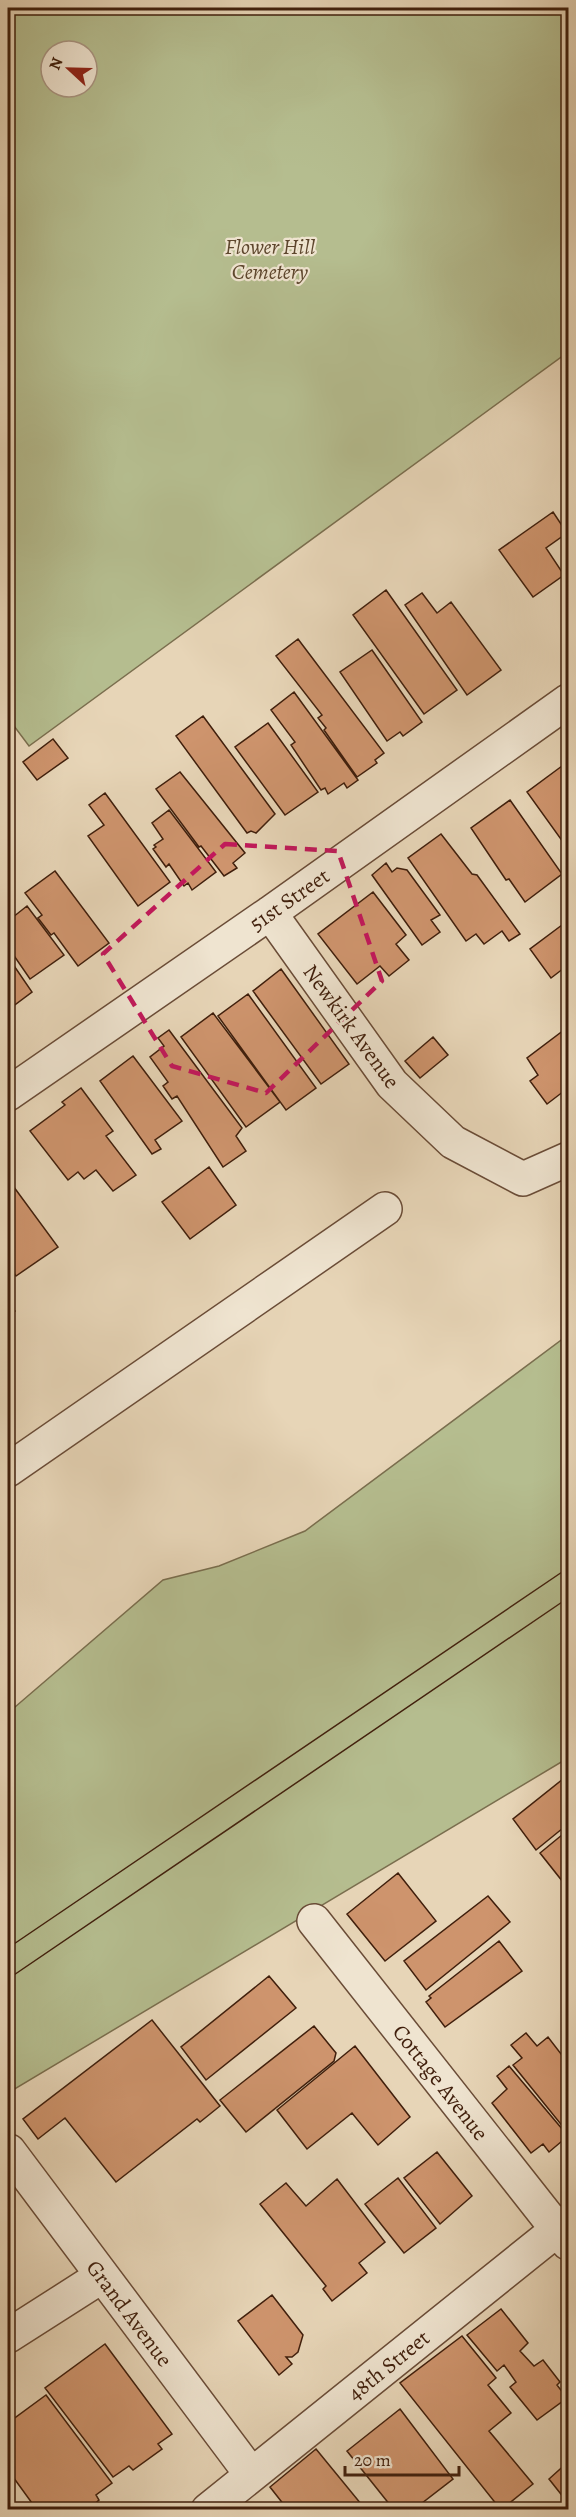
<svg xmlns="http://www.w3.org/2000/svg" width="576" height="2517" font-family="Alegreya,serif">
  <style>
    .green { fill: #b5bd8f; stroke: #7a6e4e; stroke-width: 1.5; fill-rule: evenodd }
    .building { fill: #ce946d; stroke: #401f0c; stroke-width: 1.5 }
    .lines { fill: none; stroke-linecap: round; stroke-linejoin: round }
    .minor-casing { stroke: #6a4c37; stroke-width: 36 }
    .minor { stroke: #efe4d0; stroke-width: 33 }
    .tram { stroke: #401f0c; stroke-width: 1.5 }
    .marked { fill: none; stroke: #c2185b; stroke-width: 4.5; stroke-dasharray: 12 8; stroke-linejoin: round }
    .labels { text-anchor: middle; stroke-width: 4.5; stroke-linejoin: round; paint-order: stroke }
    .park-label { font-size: 22px; font-style: italic; fill: #5d462d; stroke: #efe4d0 }
    .street-label { font-size: 22px; fill: #401f0c; stroke: #efe4d0 }
  </style>
  <rect width="100%" height="100%" fill="#e7d5b7"/>
  <filter id="stains"><feTurbulence type="fractalNoise" baseFrequency=".00333" numOctaves="4"/><feColorMatrix values="0 0 0 0 .2 0 0 0 0 .09 0 0 0 0 .02 0 0 0 .5 -.17"/></filter>
  <radialGradient id="worn" r=".72"><stop offset=".6" stop-color="#630" stop-opacity="0"/><stop offset="1" stop-color="#630" stop-opacity=".3"/></radialGradient>
  <path class="green" d="M8,8H568V352L29,746L8,718ZM51,51H87V87H51Z
    M568,1335V1758L8,2093V1713L163,1580L219,1566L305,1531Z"/>
  <path class="building" d="M553,512L567,533L546,548L564,575L533,597L499,550Z
    M386,590L457,690L424,714L353,615Z
    M422,593L437,613L451,602L501,670L467,695L405,605Z
    M298,639L384,753L375,760L377,763L357,777L324,730L326,728L318,718L322,715L276,656Z
    M372,650L422,722L403,736L400,732L387,741L340,672Z
    M294,692L358,780L347,788L344,783L328,794L325,788L321,790L291,745L295,742L271,710Z
    M203,716L275,814L256,833L251,831L247,833L176,736Z
    M268,723L318,792L285,815L235,747Z
    M53,739L68,758L37,780L23,762Z
    M562,766L568,776V849L527,792Z
    M180,772L245,853L233,863L237,868L224,876L201,846L199,847L156,789Z
    M105,793L170,882L138,906L88,836L104,825L89,805Z
    M510,800L562,874L525,902L509,879L506,880L471,828Z
    M169,810L216,872L192,890L188,883L184,886L169,864L166,867L153,849L156,847L154,845L163,839L152,823Z
    M441,834L472,874L477,875L520,934L509,941L502,931L484,944L476,934L466,941L408,858Z
    M386,863L392,872L397,868L407,870L440,915L431,920L440,932L422,945L372,875Z
    M55,871L109,943L78,966L54,933L51,935L38,918L42,915L25,893Z
    M373,892L406,935L396,944L409,960L389,976L380,966L357,984L318,934Z
    M27,906L64,955L30,979L8,947V921Z
    M562,925L568,934V965L551,978L530,949Z
    M8,957L32,992L8,1010Z
    M281,969L349,1064L321,1084L253,991Z
    M248,994L316,1088L286,1110L218,1016Z
    M213,1013L280,1102L246,1127L181,1037Z
    M568,1027V1088L547,1104L530,1081L538,1075L527,1058Z
    M169,1030L242,1128L236,1136L246,1151L223,1167L177,1096L172,1099L163,1086L168,1082L150,1057L164,1046L158,1038Z
    M433,1037L448,1055L420,1078L405,1061Z
    M133,1056L182,1121L155,1140L161,1149L152,1154L100,1081Z
    M81,1088L113,1131L106,1136L136,1175L113,1191L96,1170L84,1179L78,1172L68,1180L30,1131L65,1105L62,1102Z
    M209,1167L236,1205L190,1239L162,1202Z
    M8,1179L58,1247L16,1276L8,1264Z
    M8,1301L15,1311L8,1316Z
    M568,1775V1824L536,1850L513,1819Z
    M568,1830V1877L563,1882L540,1853Z
    M398,1873L436,1921L385,1961L347,1914Z
    M488,1896L510,1922L426,1990L404,1961Z
    M499,1941L522,1971L445,2027L426,2002L431,1998L429,1996Z
    M269,1976L296,2008L206,2080L181,2047Z
    M152,2020L220,2106L200,2122L197,2119L116,2182L65,2118L38,2139L23,2119Z
    M314,2026L336,2053L334,2061L246,2132L220,2100Z
    M526,2033L537,2046L548,2037L568,2063V2133L513,2065L522,2058L511,2045Z
    M355,2046L410,2117L378,2145L352,2113L307,2149L277,2110Z
    M509,2066L568,2136L549,2152L543,2144L531,2153L492,2103L507,2089L497,2076Z
    M437,2152L472,2196L440,2224L404,2178Z
    M398,2178L436,2228L404,2253L365,2204Z
    M337,2179L385,2242L359,2263L367,2273L332,2301L323,2289L326,2286L260,2204L286,2183L306,2206Z
    M272,2295L303,2335L298,2352L292,2357H286L292,2364L279,2375L238,2321Z
    M501,2309L528,2343L520,2351L534,2366L543,2360L560,2382L557,2385L567,2398L537,2420L510,2387L516,2382L504,2365L497,2371L467,2335Z
    M462,2336L496,2378L488,2385L511,2413L489,2431L533,2484L501,2510L400,2383Z
    M105,2344L172,2434L158,2444L162,2449L133,2470L129,2466L113,2477L45,2388Z
    M46,2395L112,2483L96,2495L99,2500L87,2510H37L8,2470V2423Z
    M400,2409L453,2479L413,2510H394L347,2451Z
    M316,2449L366,2510H288L270,2487Z
    M568,2462V2503L549,2479Z"/>
  <g class="lines">
    <g class="minor-casing">
      <path id="minor" d="M270,913L392,1084L453,1142L523,1179L568,1159
        M8,1094L270,913L568,701
        M8,1470L385,1209
        M314,1921L568,2243
        M9,2151L251,2474
        M8,2336L102,2276
        M208,2510L568,2221"/>
    </g>
    <use href="#minor" class="minor"/>
    <path class="tram" d="M8,1948L568,1568
      M8,1979L568,1598"/>
  </g>
  <path class="marked" d="M225,844L338,851L382,981L266,1093L172,1066L103,954Z"/>
  <g class="labels">
    <g class="park-label">
      <text x="270" y="254">Flower Hill<tspan x="270" dy="25">Cemetery</tspan></text>
    </g>
    <g class="street-label">
      <text transform="translate(289 899) rotate(-35)" y="8">51st Street</text>
      <text transform="translate(352 1026) rotate(54)" y="8">Newkirk Avenue</text>
      <text transform="translate(441 2082) rotate(52)" y="8">Cottage Avenue</text>
      <text transform="translate(130 2313) rotate(53)" y="8">Grand Avenue</text>
      <text transform="translate(388 2365) rotate(-39)" y="8">48th Street</text>
    </g>
  </g>
  <rect width="576" height="2517" fill="none" stroke="#e7d5b7" stroke-width="30"/>
  <rect x="9" y="9" width="558" height="2499" fill="none" stroke="#401f0c" stroke-width="3"/>
  <rect x="15" y="15" width="546" height="2487" fill="none" stroke="#401f0c" stroke-width="1.5"/>
  <g transform="translate(69 69) rotate(292)"><circle r="28" fill="#efe4d0" stroke="#a99582" stroke-width="1.5"/>
  <path d="M0-4.5L10 22L0 15L-10 22Z" fill="#8f2418"/>
  <text y="-9" font-size="16" font-weight="bold" text-anchor="middle" fill="#401f0c">N</text>
  </g>
  <path d="M345 2466v9h114v-9" fill="none" stroke="#401f0c" stroke-width="3"/>
  <text x="354" y="2466" font-size="18" fill="#401f0c" stroke="#efe4d0" stroke-width="4.5" paint-order="stroke">20 m</text>
  <rect width="100%" height="100%" filter="url(#stains)"/>
  <rect width="100%" height="100%" fill="url(#worn)"/>
</svg>
